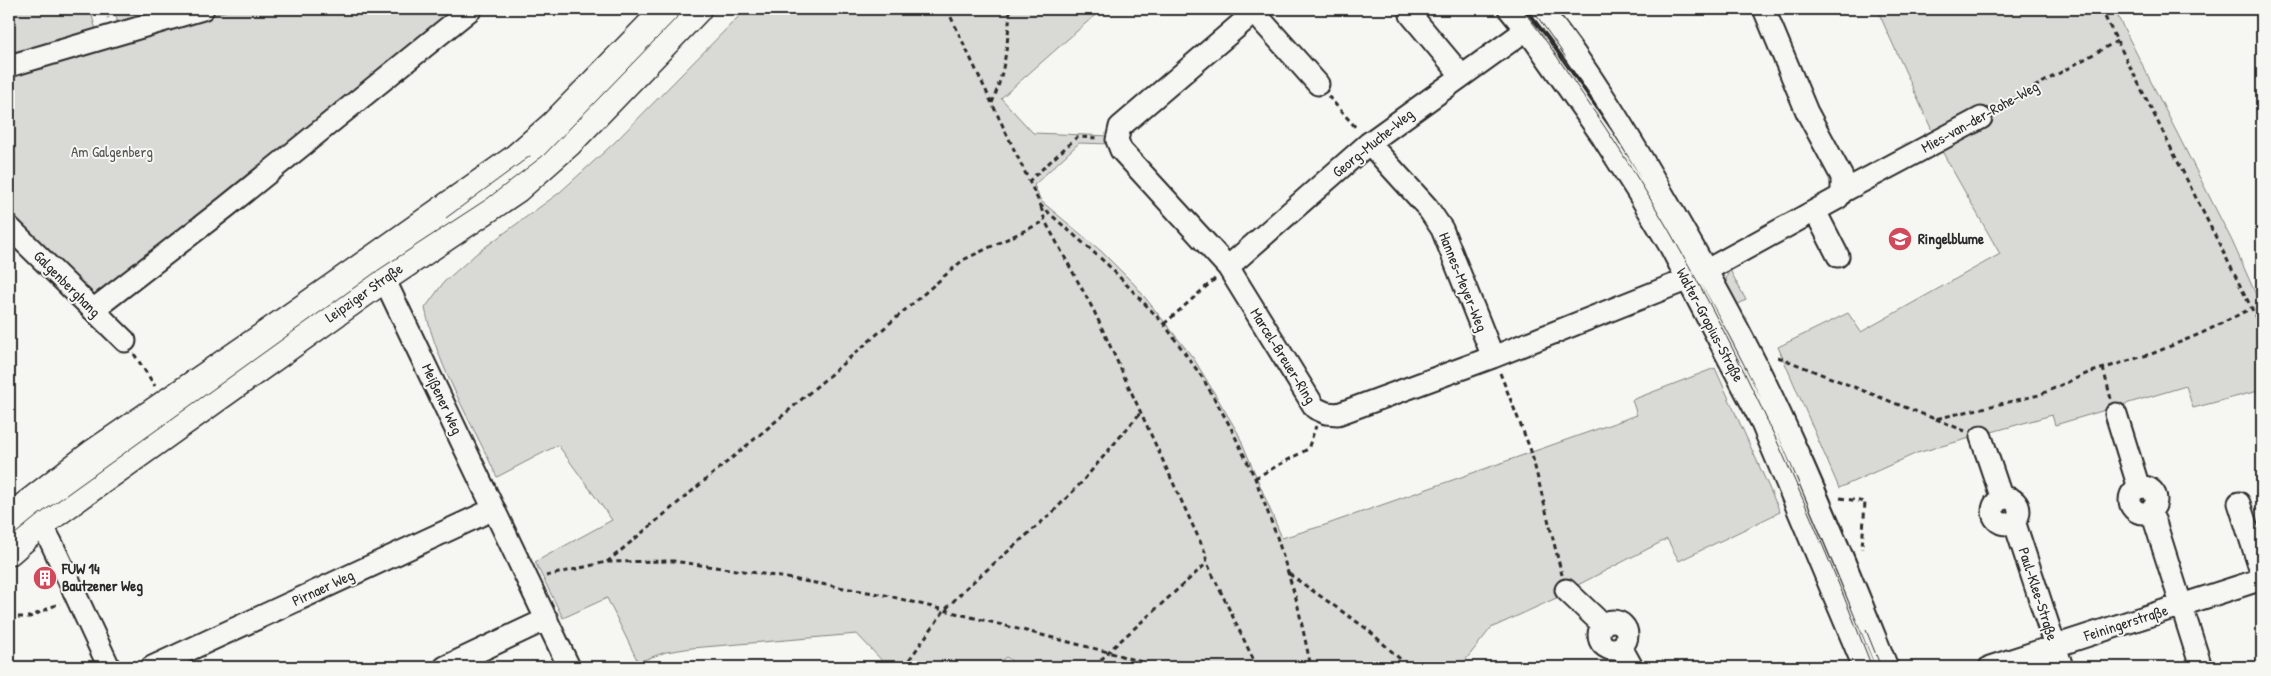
<svg xmlns="http://www.w3.org/2000/svg" width="2271" height="676" font-family="'Patrick Hand',sans-serif">
  <style>
    .green { fill: #d9d9d5; stroke: #828280 }
    .lines { fill: none; stroke-linecap: round; stroke-linejoin: round }
    .minor-casing { stroke: #2b2b2b; stroke-width: 25 }
    .major-casing { stroke: #2b2b2b; stroke-width: 31 }
    .path { stroke: #2b2b2b; stroke-width: 3; stroke-dasharray: 5 4; stroke-linecap: butt }
    .minor { stroke: #f6f6f2; stroke-width: 21 }
    .major { stroke: #f6f6f2; stroke-width: 28 }
    .tram { stroke: #2b2b2b; stroke-width: 1 }
    .labels { text-anchor: middle; stroke-width: 4; stroke-linejoin: round; paint-order: stroke }
    .street-label { font-size: 15px; fill: #2b2b2b; stroke: #f6f6f2 }
    .park-label { font-size: 15px; fill: #565656; stroke: #f6f6f2 }
    .poi-label { font-size: 15px; font-weight: bold; fill: #2b2b2b; stroke: #f6f6f2; text-anchor: start }
  </style>
  <rect width="100%" height="100%" fill="#f6f6f2"/>
  <filter id="ink" filterUnits="userSpaceOnUse"><feTurbulence type="fractalNoise" baseFrequency=".02" numOctaves="2"/><feDisplacementMap in="SourceGraphic" scale="10" xChannelSelector="R" yChannelSelector="G"/><feConvolveMatrix kernelMatrix="1 2 1 2 8 2 1 2 1" color-interpolation-filters="sRGB"/></filter>
  <g filter="url(#ink)">
    <path class="green" d="M9,9H90L97,33L9,58Z
      M114,9H183L119,28Z
      M233,9H461L95,296L9,212V75Z
      M746,9H1102L1001,98L1033,133L1112,136L1111,144L1079,143L1034,185L1041,201L1101,251L1135,285L1194,359L1238,433L1282,538L1325,525L1637,415L1632,400L1715,368L1780,512L1679,561L1667,539L1570,589L1565,594L1491,628L1460,667H1021L1006,657L995,667H901L894,662L888,667L857,634L692,648L666,652L638,662L607,598L563,618L535,562L612,520L558,445L497,477C472,423 437,366 425,308L444,282L477,253L559,193L614,143Z
      M1877,9H2114L2232,241L2262,308V401L2258,391L2193,408L2186,386L2055,425L2052,415L1917,453L1839,488L1778,347L1848,313L1861,332L2000,254L1939,146Z
      M1730,270L1746,300L1735,306C1729,294 1721,282 1730,270Z"/>
    <g class="lines">
      <g class="minor-casing">
        <path id="minor" d="M1258,9L1120,127L1117,140L1121,150L1228,267L1315,408L1326,413L1338,414L1493,357L1696,276L1838,198L1842,192V177L1807,112L1764,9
          M1509,9L1535,41L1602,136L1637,191L1670,246L1760,419L1864,667
          M1541,9C1590,70 1630,137 1669,205C1709,274 1748,344 1781,416C1819,498 1853,583 1887,667
          M1254,12L1318,84
          M1411,15L1462,76
          M9,66L203,9
          M1369,143L1427,207L1442,229L1493,357
          M1842,192L1981,118
          M1815,211L1838,256
          M9,227L125,341
          M378,266L569,667
          M1228,267L1369,143L1526,30
          M93,310L226,207L471,9
          M2116,414L2139,488
          M1981,437L2002,499
          M2130 500a13 13 0 1 1 26 0a13 13 0 1 1-26 0Z
          M1993 511a13 13 0 1 1 26 0a13 13 0 1 1-26 0Z
          M2239,503L2262,575
          M34,510L51,542L109,667
          M2150,511L2155,522L2201,667
          M2014,521L2062,667
          M1566,590L1603,625
          M1599 635a14 14 0 1 1 28 0a14 14 0 1 1-28 0Z
          M1621,647L1632,667
          M152,667L494,509
          M445,667L547,619
          M1990,667L2262,579"/>
      </g>
      <g class="major-casing">
        <path id="major" d="M9,519L93,454L259,340L514,160L553,126L667,9
          M9,551L41,523L384,278L516,189L568,143L697,9"/>
      </g>
      <path class="path" d="M105,9L108,18
        M947,9L1041,206L1107,264L1164,324L1202,377L1230,426L1255,478L1277,537L1297,602L1311,667
        M2101,9L2262,329
        M1328,96L1357,129
        M992,103C1005,72 1008,42 1010,9
        M1995,109L2117,41
        M1028,182L1077,137L1100,138
        M1041,207L1045,221L1094,311L1205,552L1207,563L1257,667
        M1164,324L1216,278
        M134,354L155,386
        M1778,357L1935,419L2039,395L2088,373L2154,353L2202,333L2252,308
        M2103,368L2111,399
        M1500,373L1531,451L1562,575
        M1936,419L1965,431
        M1255,478L1308,449L1316,426
        M1840,498L1865,502L1862,549
        M607,562L787,412L963,260L1045,221
        M1289,574L1367,629L1409,667
        M546,576L606,562L673,561L757,573L885,595L1108,652L1158,667
        M9,617H30L60,603
        M909,661L925,667
        M904,667L944,611L966,588L1053,512L1081,483L1141,412
        M1095,667L1108,652L1207,563"/>
      <use href="#minor" class="minor"/>
      <use href="#major" class="major"/>
      <path class="tram" d="M1522,9C1544,36 1563,66 1583,95C1706,271 1794,468 1872,667
        M1532,9L1565,56
        M446,218L530,156
        M9,539L37,516L380,269L487,199L544,155L685,9
        M1866,630L1881,667"/>
    </g>
  </g>
  <defs>
    <g id="school-disc" transform="scale(1.25)"><circle r="9.5" fill="#d1495b" stroke="#f6f6f2"/><path d="M0-5L7-2L0 1L-7-2ZM-4 1L0 2.5L4 1V4Q0 6-4 4Z" fill="#fff"/></g>
    <g id="building-disc" transform="scale(1.25)"><circle r="9.5" fill="#d1495b" stroke="#f6f6f2"/><path d="M-4-6H4V6H1V3H-1V6H-4ZM-2.5-4.3h1.7v1.8h-1.7ZM.8-4.3h1.7v1.8H.8ZM-2.5-1h1.7V.8h-1.7ZM.8-1h1.7V.8H.8Z" fill="#fff"/></g>
  </defs>
  <g fill-rule="evenodd">
    <use href="#school-disc" x="1900" y="239"/>
    <use href="#building-disc" x="45" y="578"/>
  </g>
  <g class="labels">
    <g class="street-label">
      <text transform="translate(1980 117) rotate(-29)" y="5">Mies-van-der-Rohe-Weg</text>
      <text transform="translate(1373 143) rotate(-39)" y="5">Georg-Muche-Weg</text>
      <text transform="translate(1463 282) rotate(68)" y="5">Hannes-Meyer-Weg</text>
      <text transform="translate(67 284) rotate(45)" y="5">Galgenberghang</text>
      <text transform="translate(364 293) rotate(-35)" y="5">Leipziger Straße</text>
      <text transform="translate(1710 325) rotate(62)" y="5">Walter-Gropius-Straße</text>
      <text transform="translate(1283 356) rotate(58)" y="5">Marcel-Breuer-Ring</text>
      <text transform="translate(442 399) rotate(65)" y="5">Meißener Weg</text>
      <text transform="translate(323 588) rotate(-25)" y="5">Pirnaer Weg</text>
      <text transform="translate(2038 594) rotate(72)" y="5">Paul-Klee-Straße</text>
      <text transform="translate(2126 623) rotate(-18)" y="5">Feiningerstraße</text>
    </g>
    <g class="park-label">
      <text x="112" y="157">Am Galgenberg</text>
    </g>
    <g class="poi-label">
      <text x="1918" y="244">Ringelblume</text>
      <text x="62" y="574">FUW 14<tspan x="62" dy="17">Bautzener Weg</tspan></text>
    </g>
  </g>
  <rect width="2271" height="676" fill="none" stroke="#f6f6f2" stroke-width="30"/>
  <rect x="15" y="15" width="2241" height="646" fill="none" stroke="#2b2b2b" stroke-width="2" filter="url(#ink)"/>
</svg>
